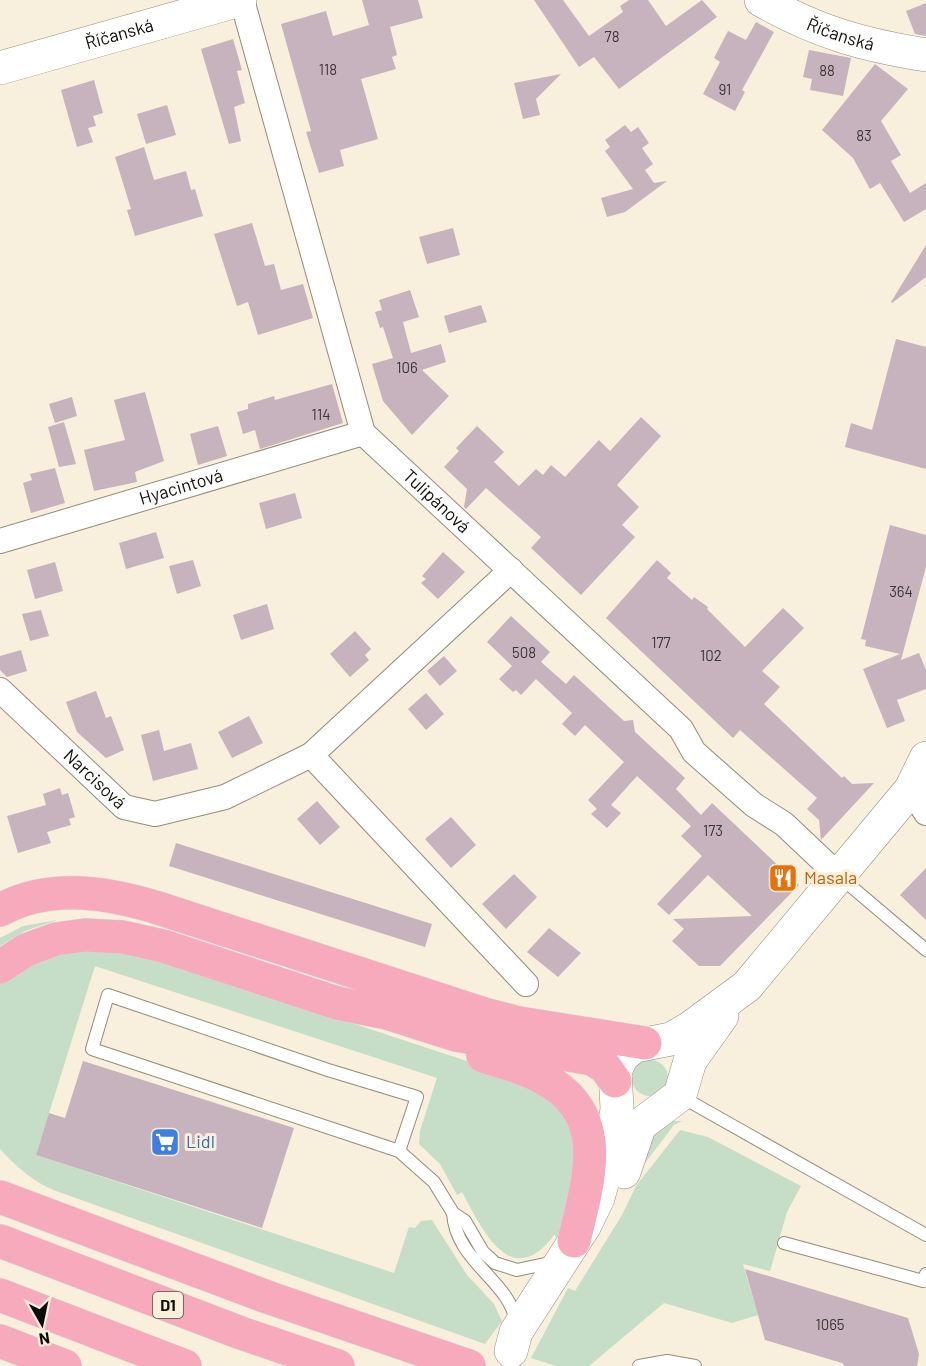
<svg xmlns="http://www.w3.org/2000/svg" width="926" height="1366" font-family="Barlow,sans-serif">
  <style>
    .green { fill: #c6ddc7 }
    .building { fill: #c7b3be }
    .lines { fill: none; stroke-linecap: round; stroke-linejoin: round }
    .lane-casing { stroke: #938c7a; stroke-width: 14 }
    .street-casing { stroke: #938c7a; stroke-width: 26 }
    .secondary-casing { stroke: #938c7a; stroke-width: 34 }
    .highway-casing { stroke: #d8d8d7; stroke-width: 34 }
    .lane { stroke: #fff; stroke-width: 12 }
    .street { stroke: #fff; stroke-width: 24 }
    .secondary { stroke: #fff; stroke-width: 33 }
    .highway { stroke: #f7aabb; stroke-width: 33 }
    .labels { text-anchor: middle; stroke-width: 6; stroke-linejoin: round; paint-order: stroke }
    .number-label { font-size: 15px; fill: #3c3634 }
    .shield { fill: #f8efdc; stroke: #545046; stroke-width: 1.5 }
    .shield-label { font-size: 16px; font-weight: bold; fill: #0e0c06 }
    .street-label { font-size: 18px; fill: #0e0c06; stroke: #f8efdc }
    .food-label { font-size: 18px; fill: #c56008; stroke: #f8efdc; text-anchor: start }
    .shop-label { font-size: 18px; fill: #366cbe; stroke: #f8efdc; text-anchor: start }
  </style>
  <rect width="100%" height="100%" fill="#f8efdc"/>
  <path class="green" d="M57,920L25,931L0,946V938L23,926Z
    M109,949L185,968L506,1074L549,1094L580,1143L558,1238L554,1235C511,1293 482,1229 462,1192L457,1195L440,1164L419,1144L420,1131L437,1078L95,966L36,1155L394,1273L409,1227L415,1228L421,1221L432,1220L467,1275L494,1304L502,1321L485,1344L56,1191C33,1182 17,1167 0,1149V980L37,957Z
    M632 1078a18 18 0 1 1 36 0a18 18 0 1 1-36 0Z
    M671,1121H682L674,1125L623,1192L642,1142Z
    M680,1130L708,1137L801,1186L787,1212L770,1271L743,1264L758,1315L732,1323L664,1303L589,1366H556L531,1358L568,1288L575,1291L622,1215L636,1186Z"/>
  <path class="building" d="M362,0H418L423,18L390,27L397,55L392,57L396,69L361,79L378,139L340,150L344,166L319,173L306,132L311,131L281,24L326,11L333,36L369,25Z
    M534,0H563L589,36L623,12L620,6L629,0H648L666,26L702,0L717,17L619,89L594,57L579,67Z
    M926,3V36L915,34L906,11Z
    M756,22L774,32L742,90L745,92L735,111L703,94L720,62L714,58L728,31L746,40Z
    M233,39L242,70L237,71L245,103L234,107L241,141L229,144L201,49Z
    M809,50L851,58L843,96L810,90L812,79L803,77Z
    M875,64L908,89L881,121L901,155L891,161L910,193L926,183V209L904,222L880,183L870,189L853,158L822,130Z
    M561,74L536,99L540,115L523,119L514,83Z
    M94,80L103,113L93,116L96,126L88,128L93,142L77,147L61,90Z
    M167,105L176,135L146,144L137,114Z
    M625,125L631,132L638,127L649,143L642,148L653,164L645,170L654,183L667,181L625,212L607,217L601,198L633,189L605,151L610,147L605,140Z
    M144,147L154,180L186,171L191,190L195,189L203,216L135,236L127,210L131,209L115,157Z
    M252,223L265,266L274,264L281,290L303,284L313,318L258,335L248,302L237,306L214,234Z
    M453,228L460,255L427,264L419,237Z
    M926,245V277L892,303L891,302Z
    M410,290L419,317L403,322L411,353L441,344L446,362L422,370L449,396L412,435L383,401L372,364L393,358L383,327L380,328L375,312L382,310L379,300Z
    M481,305L487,322L449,333L444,316Z
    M896,339L926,347V469L845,447L851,423L872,430Z
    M332,384L343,423L260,449L255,430L243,434L237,412L248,409V404L274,396L275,400Z
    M145,392L164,461L135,472L137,482L94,491L84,450L125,440L114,400Z
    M72,397L77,416L55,423L49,404Z
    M641,417L661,436L617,485L639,507L622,525L635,537L581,595L531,548L541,537L486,488L466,509L464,507L467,489L444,467L459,451L456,448L477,426L504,452L494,462L519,486L536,469L543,475L551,465L565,477L599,440L610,451Z
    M64,422L76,464L59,467L48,427Z
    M218,426L227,456L198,465L190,434Z
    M55,468L65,503L31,513L23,483L32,480L30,474Z
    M295,493L302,518L266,529L259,503Z
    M890,525L926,535V567L901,660L919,653L926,670V689L897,700L905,721L887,728L863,669L900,654L865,646L866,640L861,639Z
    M156,532L164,558L126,569L119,543Z
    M443,552L465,572L438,599L421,583L426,579L422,576Z
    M193,560L201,586L177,594L169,566Z
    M657,560L671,573L667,578L692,600L694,597L708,607L707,609L745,647L783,608L804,628L762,671L780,687L764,704L842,778L844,776L852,784L874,783L821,840L819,820L807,809L817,798L740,730L733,738L606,618Z
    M55,562L63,591L35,599L27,570Z
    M267,604L274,629L241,640L233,615Z
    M41,610L49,636L30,641L22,614Z
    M511,616L550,652L541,662L566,684L574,675L624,721L633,720L635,732L685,778L676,789L701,815L712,803L799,885L720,966H699L672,941L684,929L673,919L752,916L708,875L669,915L657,904L702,856L681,836L691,826L637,776L611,805L621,813L607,828L591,814L597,809L588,800L624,762L585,725L575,736L562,724L572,713L536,679L521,695L516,690L513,692L499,679L512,666L487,642Z
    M355,631L371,649L365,655L369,660L350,677L330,654Z
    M21,650L27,671L7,677L0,670V656Z
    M444,656L457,671L440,686L427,671Z
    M96,691L106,718L111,716L124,750L106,758L77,732L66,702Z
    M426,693L444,714L426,730L408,709Z
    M249,716L263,743L232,758L218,732Z
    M159,730L164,751L191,743L198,769L153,781L141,735Z
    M60,788L62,795L68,793L75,817L69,819L71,825L47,832L51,843L18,853L7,816L46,805L43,794Z
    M317,801L340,827L320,845L297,819Z
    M451,817L476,845L451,868L425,839Z
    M176,843L432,924L425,947L169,866Z
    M926,868V920L900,895Z
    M514,874L537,897L506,929L482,904Z
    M549,928L581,953L558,977L527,952Z
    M83,1061L294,1128L262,1228L36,1155L49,1113L65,1118Z
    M745,1269L908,1318L919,1354L917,1366H845L842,1363L765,1340Z"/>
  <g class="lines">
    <g class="lane-casing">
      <path id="lane" d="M840,877L926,950
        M680,1096L926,1235
        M399,1151L417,1097L328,1070L108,995L92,1049L399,1151L434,1182L453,1213L465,1221L483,1252L495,1263L517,1270L554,1262
        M453,1213C456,1263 511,1281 516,1323
        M784,1243L923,1281L926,1274
        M639,1366L667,1361L695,1366"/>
    </g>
    <g class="street-casing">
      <g id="street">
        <path id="s1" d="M242,0L363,433L681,729L694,752L754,805L784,824L839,876"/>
        <path id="s2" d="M0,541L363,433"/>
        <path id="s3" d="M0,690L124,807L155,814L225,797L311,755L511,570"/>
        <path d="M311,755L526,984"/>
        <path d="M911,789L926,813"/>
      </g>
    </g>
    <g class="secondary-casing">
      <g id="secondary">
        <path id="s4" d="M761,0C817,32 863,45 926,55"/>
        <path id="s5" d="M0,68L240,0"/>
        <path d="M624,1172L640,1125L680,1095L690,1061L722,1016"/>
        <path d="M511,1351L516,1332L585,1225L598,1198L613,1144L617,1108L615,1072L622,1056L635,1046L671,1039L690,1028L747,986L911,789L926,758"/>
      </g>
    </g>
    <g class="highway-casing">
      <path id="highway" d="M0,910C49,883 104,892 155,907L484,1014L519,1023L645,1043
        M0,967L26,950L56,939L85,935L123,937L163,946L337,1003L387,1013L456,1035L592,1059L605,1067L615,1081
        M483,1056C501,1062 521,1067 539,1076C612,1112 589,1177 574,1241
        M0,1197L270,1298L469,1366
        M0,1241L241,1333L338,1366
        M0,1295L185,1366
        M0,1341L65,1366"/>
    </g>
    <use href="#lane" class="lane"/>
    <use href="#street" class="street"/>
    <use href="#secondary" class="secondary"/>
    <use href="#highway" class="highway"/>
  </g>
  <defs>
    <g id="restaurant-square" transform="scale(1.5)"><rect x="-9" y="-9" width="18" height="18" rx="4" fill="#e8710a" stroke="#f8efdc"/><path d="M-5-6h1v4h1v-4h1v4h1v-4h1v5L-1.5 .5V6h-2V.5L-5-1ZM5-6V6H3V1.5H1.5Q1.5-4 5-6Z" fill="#fff"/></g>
    <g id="supermarket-square" transform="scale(1.5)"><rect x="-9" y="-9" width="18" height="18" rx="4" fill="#3f7fe0" stroke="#f8efdc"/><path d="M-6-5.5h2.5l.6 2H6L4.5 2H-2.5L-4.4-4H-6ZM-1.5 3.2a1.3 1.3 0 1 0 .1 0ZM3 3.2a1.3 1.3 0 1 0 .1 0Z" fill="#fff"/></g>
  </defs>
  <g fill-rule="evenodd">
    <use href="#restaurant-square" x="783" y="878"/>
    <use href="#supermarket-square" x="165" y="1142"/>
  </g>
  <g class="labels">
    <g class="number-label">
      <text x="612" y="42">78</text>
      <text x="328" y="75">118</text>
      <text x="827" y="76">88</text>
      <text x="725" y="95">91</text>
      <text x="864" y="141">83</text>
      <text x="407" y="373">106</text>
      <text x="321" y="420">114</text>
      <text x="901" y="597">364</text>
      <text x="661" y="648">177</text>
      <text x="524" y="658">508</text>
      <text x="711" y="661">102</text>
      <text x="713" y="836">173</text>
      <text x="830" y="1330">1065</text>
    </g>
    <rect class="shield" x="153" y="1292" width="30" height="26" rx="4.5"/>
    <g class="shield-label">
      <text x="168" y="1311">D1</text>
    </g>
    <g class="street-label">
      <text dy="6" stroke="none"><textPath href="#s5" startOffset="124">Říčanská</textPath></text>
      <text dy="6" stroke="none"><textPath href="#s4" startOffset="87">Říčanská</textPath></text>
      <text dy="6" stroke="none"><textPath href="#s2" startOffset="189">Hyacintová</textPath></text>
      <text dy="6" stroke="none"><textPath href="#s1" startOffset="550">Tulipánová</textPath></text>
      <text dy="6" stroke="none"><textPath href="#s3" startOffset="130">Narcisová</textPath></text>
    </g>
    <g class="food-label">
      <text x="804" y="884">Masala</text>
    </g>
    <g class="shop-label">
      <text x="186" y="1148">Lidl</text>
    </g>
  </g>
  <g transform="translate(42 1324) rotate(171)" stroke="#f8efdc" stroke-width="4.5" paint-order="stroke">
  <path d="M0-4.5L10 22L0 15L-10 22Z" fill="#0e0c06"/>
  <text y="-9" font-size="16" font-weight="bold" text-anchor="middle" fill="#0e0c06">N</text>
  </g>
</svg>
